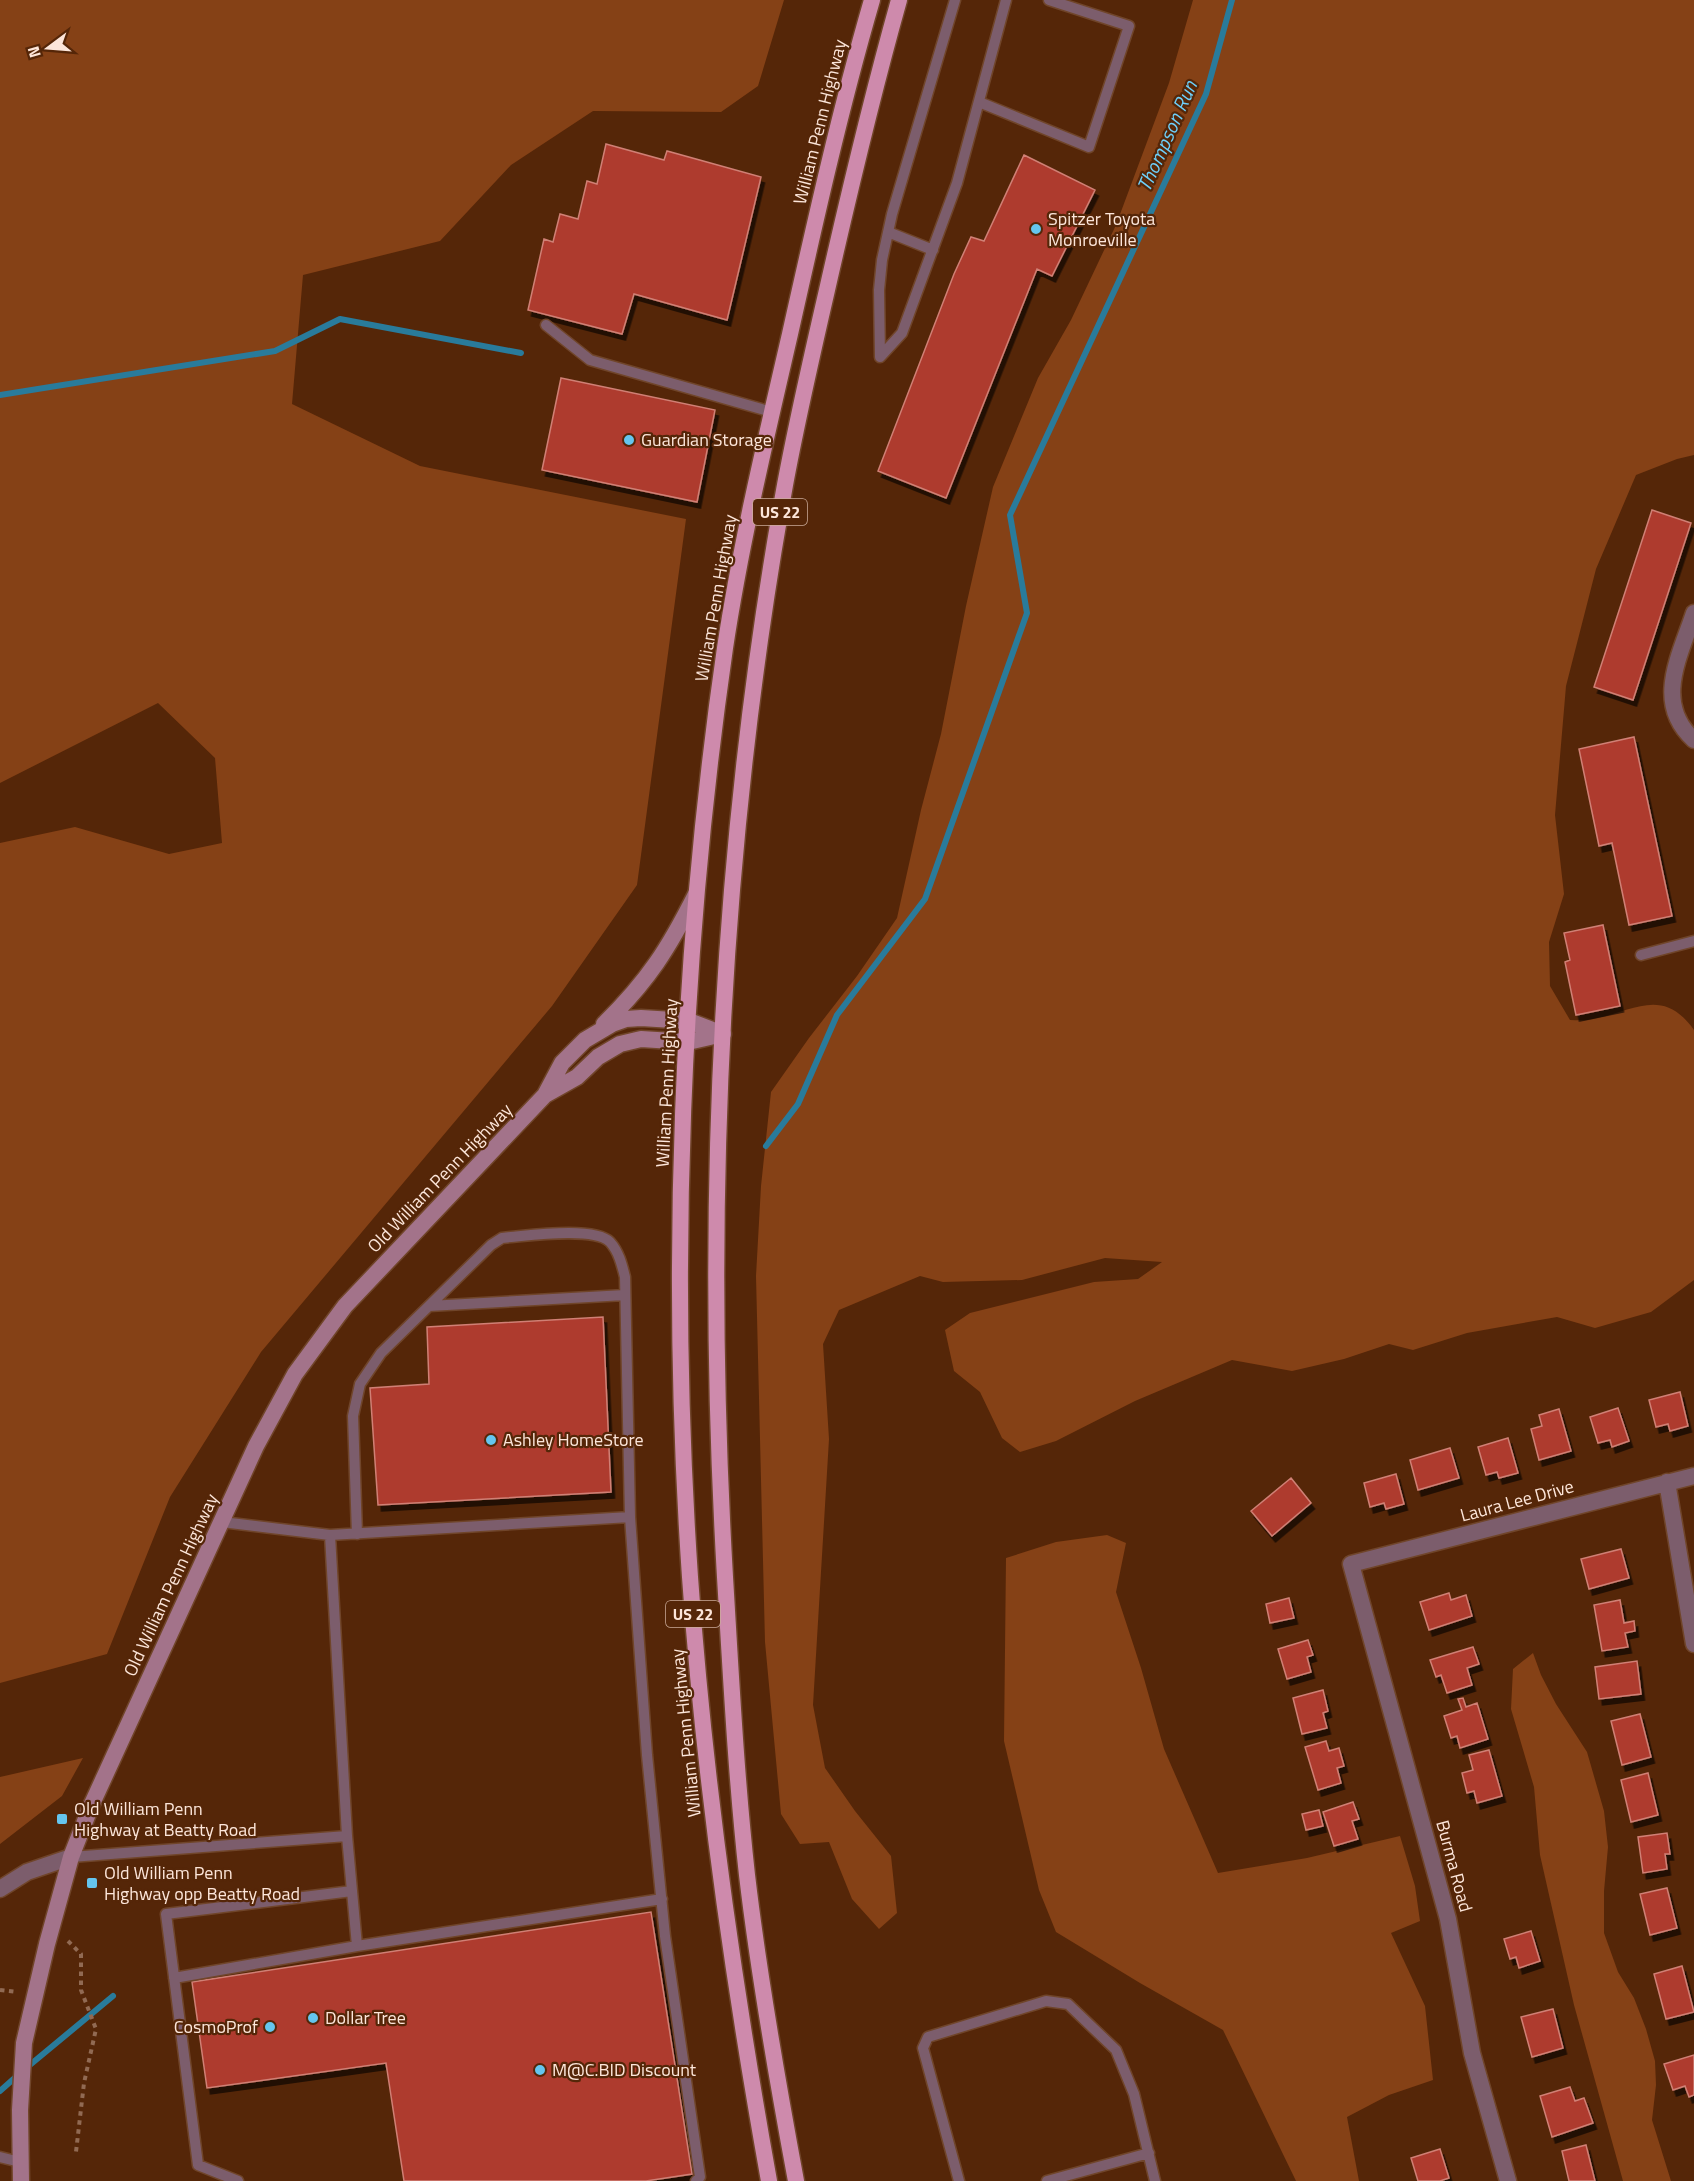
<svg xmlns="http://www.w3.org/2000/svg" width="1694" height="2181" font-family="'Titillium Web',sans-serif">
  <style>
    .green { fill: #854116 }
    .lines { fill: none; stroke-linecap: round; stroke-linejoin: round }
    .stream { stroke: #297b9b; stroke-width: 6 }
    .building { fill: #ae3a2f; stroke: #d08075; stroke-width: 1.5; filter: url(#shadow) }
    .service-casing { stroke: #70452a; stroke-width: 13 }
    .minor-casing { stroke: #70452a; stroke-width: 19 }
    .tertiary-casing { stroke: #70452a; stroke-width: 19 }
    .secondary-casing { stroke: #70452a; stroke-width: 19 }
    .trunk-casing { stroke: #70452a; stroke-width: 19 }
    .path { stroke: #916a53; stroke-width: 4; stroke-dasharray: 4.5 4.5; stroke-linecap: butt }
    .service { stroke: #7c5d6c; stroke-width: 10 }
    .minor { stroke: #7c5d6c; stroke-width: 16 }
    .tertiary { stroke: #7c5d6c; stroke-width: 16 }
    .secondary { stroke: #a3738a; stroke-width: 16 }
    .trunk { stroke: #ce8aac; stroke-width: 16 }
    .poi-dot { fill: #65c5ee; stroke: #552608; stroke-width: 2 }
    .labels { text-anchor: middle; stroke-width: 4.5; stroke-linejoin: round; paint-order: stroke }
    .shield { fill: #552608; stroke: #cbac9b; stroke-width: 1.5 }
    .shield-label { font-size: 16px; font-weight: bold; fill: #fde6da }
    .street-label { font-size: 18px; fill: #fde6da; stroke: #552608 }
    .poi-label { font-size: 18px; fill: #fde6da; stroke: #552608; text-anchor: start }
    .water-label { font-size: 20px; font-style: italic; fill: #6ed0fb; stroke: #552608 }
  </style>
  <defs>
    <filter id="shadow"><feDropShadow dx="3.5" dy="6" stdDeviation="0" flood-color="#0009"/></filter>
  </defs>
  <rect width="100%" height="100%" fill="#552608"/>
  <path class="green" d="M0,0H784L758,86L721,112L593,111L511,165L440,241L303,275L292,404L420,466L686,519L637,885L552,1006L261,1352L170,1497L107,1654L0,1683V843L75,827L169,854L222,843L215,758L158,703L0,783Z
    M1193,0H1694V455L1677,459L1636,475L1596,569L1566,686L1555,815L1564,894L1549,942L1550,986L1570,1020C1577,1020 1586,1021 1593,1019C1634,1011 1663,986 1694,1030V1280L1651,1312L1595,1328L1557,1317L1467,1333L1413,1350L1389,1344L1344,1359L1292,1371L1232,1360L1135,1401L1056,1441L1020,1452L1002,1438L980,1392L954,1371L945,1330L970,1313L1094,1282L1138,1279L1162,1262L1105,1258L1022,1280L943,1282L920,1276L839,1310L823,1344L829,1439L813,1705L825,1768L855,1811L891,1856L897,1913L879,1929L852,1899L829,1842L800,1844L781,1814L765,1642L756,1276L761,1186L771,1092L809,1038L857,976L897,918L921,810L941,734L966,606L993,487L1038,378L1071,320L1116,225L1169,83Z
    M1107,1535L1126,1543L1116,1592L1141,1668L1164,1749L1218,1873L1307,1858L1400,1836L1415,1886L1420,1921L1391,1933L1425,2006L1433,2080L1389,2095L1347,2117L1359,2181H1296L1223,2030L1140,1983L1056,1932L1039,1890L1004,1741L1006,1558L1056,1542Z
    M1533,1653L1541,1675L1556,1704L1587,1752L1604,1811L1608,1847L1604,1891V1933L1618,1972L1634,1998L1646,2029L1655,2061L1656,2085L1652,2120L1671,2181H1623L1574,2005L1540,1855L1534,1787L1511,1709L1513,1669Z
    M83,1758L62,1796L0,1844V1777Z"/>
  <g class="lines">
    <path class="stream" d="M0,395L275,351L340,319L521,353
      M766,1146L798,1104L837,1015L925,899L1027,613L1010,515L1206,94L1232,0
      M25,2069L113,1996
      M0,2091L18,2075"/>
  </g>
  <path class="building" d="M606,144L664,160L667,151L761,177L727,320L634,294L622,334L528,310L544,239L553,242L560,214L578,219L587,181L597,184Z
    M1024,155L1095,190L1052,276L1037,269L946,498L878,471L954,274L971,237L984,241Z
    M561,378L715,410L697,502L542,470Z
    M1652,510L1691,523L1633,700L1594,687Z
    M1634,737L1672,916L1629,925L1612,843L1599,846L1579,749Z
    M1603,925L1620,1006L1576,1015L1565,962L1570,960L1564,933Z
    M603,1317L611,1492L378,1505L370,1388L429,1384L427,1327Z
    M1680,1392L1688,1426L1670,1431L1668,1424L1656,1427L1649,1400Z
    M1618,1408L1629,1441L1612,1447L1610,1440L1598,1443L1590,1417Z
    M1559,1409L1571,1451L1539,1460L1531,1429L1542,1426L1539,1415Z
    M1508,1438L1518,1473L1499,1478L1497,1472L1486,1475L1478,1447Z
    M1450,1448L1459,1478L1418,1490L1410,1460Z
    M1396,1474L1404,1504L1386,1509L1384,1503L1370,1507L1364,1483Z
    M1291,1478L1311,1503L1272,1536L1251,1511Z
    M1621,1549L1629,1578L1589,1589L1581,1559Z
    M1449,1593L1451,1600L1466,1595L1472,1616L1429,1630L1420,1602Z
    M1289,1598L1294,1618L1270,1623L1266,1604Z
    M1620,1600L1624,1623L1634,1621L1635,1631L1625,1633L1628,1647L1602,1651L1594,1605Z
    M1308,1640L1313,1655L1307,1657L1311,1672L1287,1679L1278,1649Z
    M1473,1647L1479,1664L1467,1668L1472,1685L1447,1693L1441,1675L1436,1677L1430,1660Z
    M1637,1661L1641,1694L1599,1699L1595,1667Z
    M1323,1690L1328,1711L1323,1713L1327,1728L1302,1734L1293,1698Z
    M1463,1698L1466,1707L1477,1703L1488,1739L1460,1748L1457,1736L1451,1738L1444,1716L1462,1710L1458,1699Z
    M1640,1714L1651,1757L1622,1765L1611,1721Z
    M1326,1741L1329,1751L1339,1748L1344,1766L1337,1768L1341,1783L1318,1790L1305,1747Z
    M1489,1750L1502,1796L1477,1803L1474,1791L1467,1793L1462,1773L1473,1770L1469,1755Z
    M1648,1773L1658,1815L1631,1822L1621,1780Z
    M1353,1802L1359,1819L1352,1821L1358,1839L1334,1846L1323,1812Z
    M1319,1810L1323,1826L1306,1830L1302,1814Z
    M1667,1833L1670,1854H1665L1667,1869L1643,1873L1638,1837Z
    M1667,1888L1677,1928L1650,1935L1640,1894Z
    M651,1912L692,2174L646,2181H404L386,2063L207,2088L192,1982Z
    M1531,1931L1540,1961L1519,1968L1516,1957L1510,1959L1504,1939Z
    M1682,1966L1694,2012L1666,2019L1654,1974Z
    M1553,2009L1563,2048L1532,2057L1521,2017Z
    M1694,2055V2095L1689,2097L1685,2086L1673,2090L1664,2064Z
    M1570,2087L1575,2101L1584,2098L1593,2123L1552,2137L1540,2096Z
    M1586,2145L1595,2181H1569L1562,2151Z
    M1440,2149L1449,2178L1440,2181H1418L1411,2158Z"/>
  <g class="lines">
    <g class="service-casing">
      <path id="service" d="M979,102L1089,147L1129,26L1049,0
        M888,232L933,250
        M546,325L590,360L772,412
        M880,357L902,333L957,183L1006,0
        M880,357L879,290L882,260L892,214L955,0
        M1641,955L1694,941
        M429,1306L625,1295
        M222,1522L330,1535
        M357,1534L353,1416L360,1384L381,1353L491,1245L502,1238L511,1237C533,1235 595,1227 610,1242C619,1252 622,1265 625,1277L630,1517
        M71,1857L347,1836
        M352,1891L357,1946L662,1899
        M174,1978L357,1946
        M0,2157L20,2162
        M238,2181L198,2165L166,1914L352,1891L347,1836L330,1535L630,1517L647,1755L665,1936L700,2177L696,2181
        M959,2181L923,2048L928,2037L1046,2001L1068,2004L1116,2050L1134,2094L1155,2181
        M1047,2181L1149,2153"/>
    </g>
    <g class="minor-casing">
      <path id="minor" d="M1694,613C1680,656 1653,703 1694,740
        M1667,1482L1694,1644
        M1508,2181L1472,2053L1448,1919L1351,1564L1694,1476"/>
    </g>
    <g class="tertiary-casing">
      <path id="tertiary" d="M0,1889L27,1872L71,1857"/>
    </g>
    <g class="secondary-casing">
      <path id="secondary" d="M604,1024C648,981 669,948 696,894
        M545,1095L577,1077L598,1057L620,1044L641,1039L688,1042L723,1034
        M21,2181L20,2110L24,2043L47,1944L71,1857L91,1806L256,1446L295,1374L345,1306L545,1095L562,1063L585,1040L612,1024L626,1019L641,1018L689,1021L723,1034"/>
    </g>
    <g class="trunk-casing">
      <path id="trunk" d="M769,2181C733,1981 704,1779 690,1577C669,1270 681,952 725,648C741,542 766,438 790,334C815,222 840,110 872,0
        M796,2181C777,2079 759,1977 747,1875C736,1776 731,1676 725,1577C704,1213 720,844 785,485C797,420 812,355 827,290C849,193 872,96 899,0"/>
    </g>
    <path class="path" d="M68,1941L81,1954V1990L96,2029L84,2083L76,2152
      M0,1990L17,1992"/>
    <use href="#service" class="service"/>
    <use href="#minor" class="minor"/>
    <use href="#tertiary" class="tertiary"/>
    <use href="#secondary" class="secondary"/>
    <use href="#trunk" class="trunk"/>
  </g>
  <g class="poi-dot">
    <circle cx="1036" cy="229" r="6"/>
    <circle cx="629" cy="440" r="6"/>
    <circle cx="491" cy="1440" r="6"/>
    <rect x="56" y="1813" width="12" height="12" rx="3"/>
    <rect x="86" y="1877" width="12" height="12" rx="3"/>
    <circle cx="313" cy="2018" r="6"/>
    <circle cx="270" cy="2027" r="6"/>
    <circle cx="540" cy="2070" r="6"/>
  </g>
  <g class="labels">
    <g class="shield">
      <rect x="753" y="499" width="54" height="26" rx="4.5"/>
      <rect x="666" y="1601" width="54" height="26" rx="4.5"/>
    </g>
    <g class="shield-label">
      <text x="780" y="518">US 22</text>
      <text x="693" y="1620">US 22</text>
    </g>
    <g class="street-label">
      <text transform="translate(820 122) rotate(-76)" y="6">William Penn Highway</text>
      <text transform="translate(716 598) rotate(-80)" y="6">William Penn Highway</text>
      <text transform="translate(667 1083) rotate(-87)" y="6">William Penn Highway</text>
      <text transform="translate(440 1178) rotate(-46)" y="6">Old William Penn Highway</text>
      <text transform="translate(1517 1501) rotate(-15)" y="6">Laura Lee Drive</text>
      <text transform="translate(171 1585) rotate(-65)" y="6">Old William Penn Highway</text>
      <text transform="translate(686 1733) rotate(-96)" y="6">William Penn Highway</text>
      <text transform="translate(1454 1866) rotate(75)" y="6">Burma Road</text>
    </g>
    <g class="poi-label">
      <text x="1048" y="225">Spitzer Toyota<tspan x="1048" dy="21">Monroeville</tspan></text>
      <text x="641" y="446">Guardian Storage</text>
      <text x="503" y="1446">Ashley HomeStore</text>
      <text x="74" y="1815">Old William Penn<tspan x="74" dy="21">Highway at Beatty Road</tspan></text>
      <text x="104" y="1879">Old William Penn<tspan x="104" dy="21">Highway opp Beatty Road</tspan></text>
      <text x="325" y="2024">Dollar Tree</text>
      <text x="258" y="2033" text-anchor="end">CosmoProf</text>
      <text x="552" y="2076">M@C.BID Discount</text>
    </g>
    <g class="water-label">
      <text transform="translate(1167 136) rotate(-66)" y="7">Thompson Run</text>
    </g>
  </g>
  <g transform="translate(48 48) rotate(254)" stroke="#552608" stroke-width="4.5" paint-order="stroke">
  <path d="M0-4.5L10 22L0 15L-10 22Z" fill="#fde6da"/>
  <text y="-9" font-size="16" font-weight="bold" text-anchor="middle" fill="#fde6da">N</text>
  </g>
</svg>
